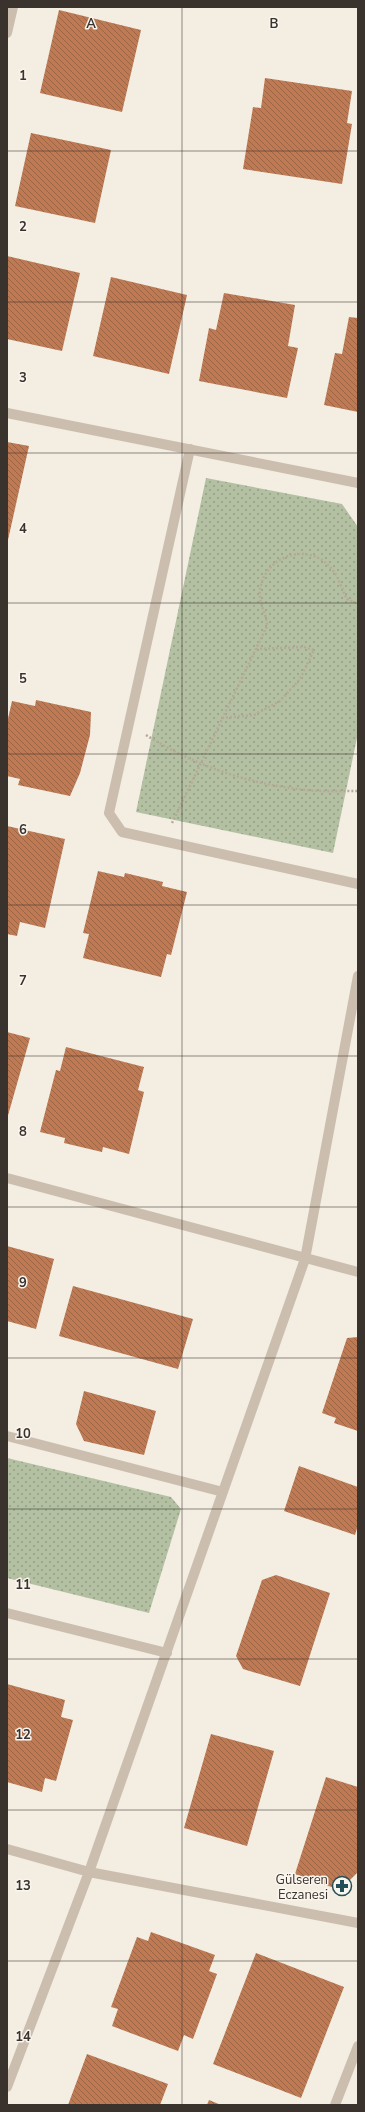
<svg xmlns="http://www.w3.org/2000/svg" width="365" height="2112" font-family="'Nunito Sans',sans-serif">
  <style>
    .park { fill: url(#park-dots) }
    .building { fill: url(#building-back-hatch) }
    .lines { fill: none; stroke-linecap: round; stroke-linejoin: round }
    .path { stroke: #b6a998; stroke-width: 2.5; stroke-dasharray: 2 2; stroke-linecap: butt }
    .minor { stroke: #cbbeae; stroke-width: 10 }
    .tertiary { stroke: #cbbeae; stroke-width: 10 }
    .grid { fill: none; stroke: #3a322c; stroke-width: 1; stroke-opacity: 0.55 }
    .labels { text-anchor: middle; stroke-width: 3; stroke-linejoin: round; paint-order: stroke }
    .poi-label { font-size: 13px; fill: #3a322c; stroke: #faf6ef; text-anchor: end }
    .grid-label { font-size: 13px; text-anchor: middle; font-weight: bold; fill: #3a322c; stroke: #faf6ef; stroke-width: 3; stroke-linejoin: round; paint-order: stroke }
  </style>
  <defs>
    <pattern id="park-dots" width="8" height="8" patternUnits="userSpaceOnUse"><rect width="8" height="8" fill="#b3c1a2"/><path d="M2 2h.1M6 6h.1" fill="none" stroke="#939d84" stroke-width="1.8" stroke-linecap="round"/></pattern>
    <pattern id="building-back-hatch" width="6" height="6" patternUnits="userSpaceOnUse"><rect width="6" height="6" fill="#bf7a53"/><path d="M-1 5l2 2M0 0l6 6M5-1l2 2" fill="none" stroke="#9c6545"/></pattern>
  </defs>
  <rect width="100%" height="100%" fill="#f3ede2"/>
  <path class="park" d="M206,478L342,504L358,527V733L333,853L136,812Z
    M7,1458L171,1497L181,1509L149,1613L7,1578Z"/>
  <path class="building" d="M59,10L141,30L122,112L40,93Z
    M265,78L352,91L347,123L352,124L342,184L243,169L253,107L261,108Z
    M31,133L111,150L95,223L15,206Z
    M7,256L80,273L62,351L7,339Z
    M111,277L187,295L169,374L93,356Z
    M224,293L295,305L288,346L298,348L287,398L199,381L209,328L216,330Z
    M349,317L358,318V412L324,405L335,353L342,354Z
    M7,442L29,446L8,540H7Z
    M36,700L91,712L90,735L80,773L70,796L18,785L20,779L7,776V723L12,701L35,706Z
    M7,826L65,839L45,928L20,922L17,936L7,934Z
    M98,871L124,877L125,873L163,882L162,886L187,892L171,955L167,954L161,977L83,958L89,934L83,933Z
    M7,1032L30,1038L7,1119Z
    M66,1047L144,1067L138,1090L144,1092L129,1154L103,1147L102,1152L64,1143L65,1138L40,1132L56,1070L60,1071Z
    M7,1246L54,1259L36,1329L7,1321Z
    M73,1286L193,1319L178,1369L59,1336Z
    M358,1337V1431L334,1423L336,1418L322,1413L347,1338Z
    M84,1391L156,1411L144,1455L84,1441L76,1424Z
    M299,1466L358,1487V1525L355,1535L284,1511Z
    M276,1575L330,1593L300,1686L243,1669L236,1656L262,1580Z
    M7,1684L65,1700L61,1717L73,1720L56,1781L45,1778L42,1792L7,1782Z
    M211,1734L274,1751L247,1846L184,1828Z
    M326,1777L358,1787V1872L340,1890L295,1874Z
    M151,1932L215,1955L209,1971L217,1974L193,2039L184,2035L178,2051L112,2026L118,2009L111,2007L137,1937L148,1941Z
    M256,1953L344,1987L301,2098L213,2064Z
    M87,2054L168,2084L160,2105H68Z
    M209,2100L221,2105H207Z"/>
  <g class="lines">
    <path class="path" d="M222,718L254,715L280,701L300,679L314,650L304,647L256,649
      M146,735C195,766 249,784 306,790C323,792 341,791 358,791
      M172,823L267,626C267,612 256,602 261,585C268,556 306,543 328,565C338,574 341,588 347,599L358,604"/>
    <path class="minor" d="M7,33L13,7
      M7,413L358,483
      M190,449L109,813L122,832L358,884
      M7,1178L358,1272
      M7,1436L223,1492
      M7,1613L167,1653
      M7,1849L89,1872L358,1923
      M7,2087L89,1872L305,1259L358,976"/>
    <path class="tertiary" d="M335,2105L358,2046"/>
  </g>
  <path class="grid" d="M182,7V2105M7,151H358M7,302H358M7,453H358M7,603H358M7,754H358M7,905H358M7,1056H358M7,1207H358M7,1358H358M7,1509H358M7,1659H358M7,1810H358M7,1961H358"/>
  <defs>
    <g id="pharmacy-ring" transform="scale(1)"><circle r="9.5" fill="#faf6ef" stroke="#234f59" stroke-width="1.5"/><path d="M-2-6h4v4h4v4h-4v4h-4v-4h-4v-4h4Z" fill="#234f59"/></g>
  </defs>
  <g fill-rule="evenodd">
    <use href="#pharmacy-ring" x="342" y="1886"/>
  </g>
  <g class="labels">
    <g class="poi-label">
      <text x="328" y="1884">Gülseren<tspan x="328" dy="15">Eczanesi</tspan></text>
    </g>
  </g>
  <g class="grid-label">
    <text x="91" y="28">A</text>
    <text x="274" y="28">B</text>
    <text x="23" y="80">1</text>
    <text x="23" y="231">2</text>
    <text x="23" y="382">3</text>
    <text x="23" y="533">4</text>
    <text x="23" y="683">5</text>
    <text x="23" y="834">6</text>
    <text x="23" y="985">7</text>
    <text x="23" y="1136">8</text>
    <text x="23" y="1287">9</text>
    <text x="23" y="1438">10</text>
    <text x="23" y="1589">11</text>
    <text x="23" y="1739">12</text>
    <text x="23" y="1890">13</text>
    <text x="23" y="2041">14</text>
  </g>
  <rect width="365" height="2112" fill="none" stroke="#3a322c" stroke-width="16"/>
</svg>
